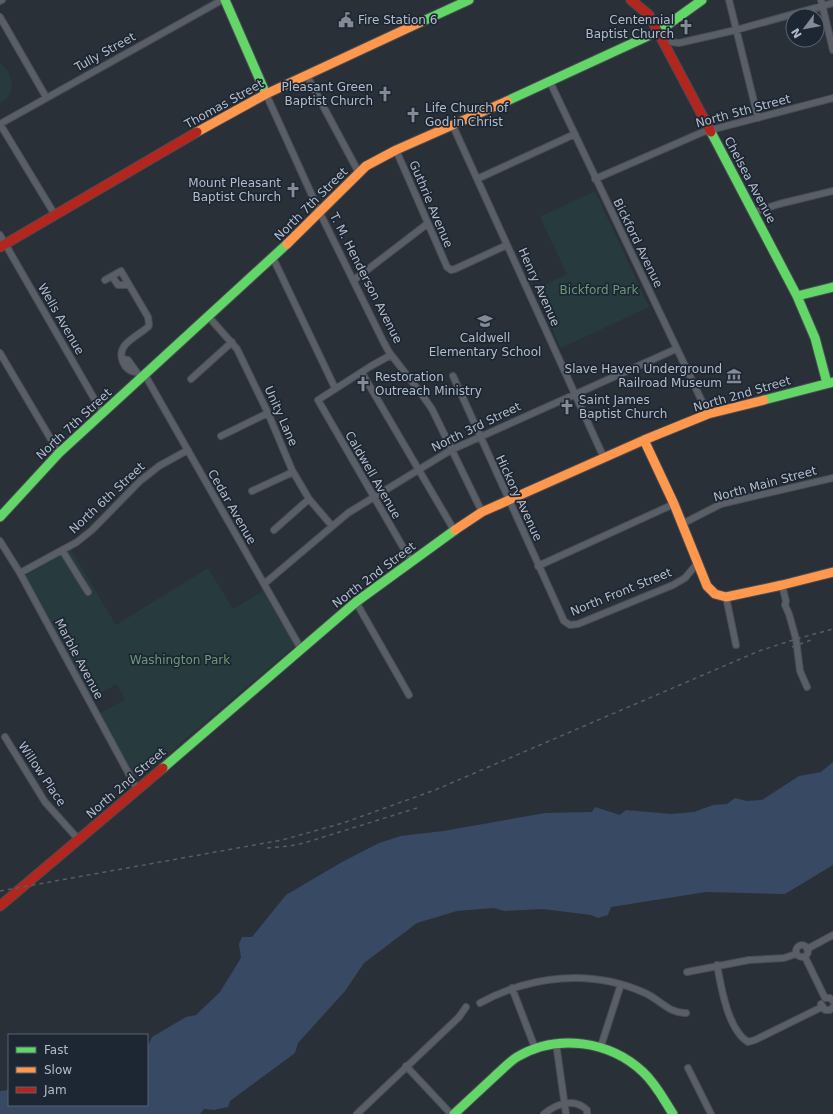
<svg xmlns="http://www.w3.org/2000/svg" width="833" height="1114" font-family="'DejaVu Sans',sans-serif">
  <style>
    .green { fill: #273a3e }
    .water { fill: #384963 }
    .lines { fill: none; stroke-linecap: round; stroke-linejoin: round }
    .street-casing { stroke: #484c53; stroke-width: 8 }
    .fast-casing { stroke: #484c53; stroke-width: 11 }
    .slow-casing { stroke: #484c53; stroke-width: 11 }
    .jam-casing { stroke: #484c53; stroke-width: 11 }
    .street { stroke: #5a5e66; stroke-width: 6 }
    .fast { stroke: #63d668; stroke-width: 9 }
    .slow { stroke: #ff974d; stroke-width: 9 }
    .jam { stroke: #b3261e; stroke-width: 9 }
    .rail { stroke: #595d64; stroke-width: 1.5; stroke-dasharray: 4 4; stroke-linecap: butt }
    .labels { text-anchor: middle; stroke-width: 3.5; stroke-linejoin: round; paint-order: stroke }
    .poi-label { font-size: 12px; fill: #b4bcc9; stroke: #1d2633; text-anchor: start }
    .street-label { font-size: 12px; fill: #b4bcc9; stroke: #1d2633 }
    .park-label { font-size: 12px; fill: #6b9a76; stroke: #1d2633 }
  </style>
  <rect width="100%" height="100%" fill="#2a3038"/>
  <path class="green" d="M0,63C14,74 17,93 0,103Z
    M595,191L649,307L561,348L534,290L567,274L540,217Z
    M71,550L116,625L208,568L233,609L263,591L295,646L136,781L100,713L125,700L117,684L91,698L26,575Z"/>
  <path class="water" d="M833,762V865L785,894L706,892L611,907L608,915L598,918L591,915L543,909L504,911L494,908L457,911L417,923L364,963L345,991L298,1043L295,1053L230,1101L228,1107L214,1110L204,1109L200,1114H0V1091L9,1090V1105H147V1048L152,1037L186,1017L196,1015L220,992L241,958L239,944L242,937H252L286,895L342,862L379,843L401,836L443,831L545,813L592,812L595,807L620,815L626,810L671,814L694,812L713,805L727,804L735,798L747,801L762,800L799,776L821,772Z"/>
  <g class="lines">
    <g class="street-casing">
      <path id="street" d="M729,0L758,118
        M821,0L833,50
        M0,1L2,0
        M0,17L46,97
        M664,41L679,43L736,30L833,3
        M307,76L359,173
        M550,82L708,414
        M266,94L320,213L383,341L389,352L420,392L432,409L482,512
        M0,124L222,0
        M0,124L55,215
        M453,126L604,458
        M396,150L447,267L451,270L455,269L507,245
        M477,179L575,134
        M595,179L703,132L833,98
        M754,212L779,204L833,191
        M0,235L103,414
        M273,258L335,388
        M112,276L118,285H129
        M105,280L121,271L148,317L149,325L148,327C141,333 131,338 125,345C117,355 124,372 136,372
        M354,280L427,224
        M208,316L237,349L268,413L292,470L309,499L332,526
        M0,353L59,453
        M391,355L371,366L318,400L411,561
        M123,359L128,360L138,374
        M362,373L454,530
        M145,375L301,649
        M453,376L564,621L570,625L578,624L673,585L685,578L695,566L699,564
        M191,379L232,342
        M221,436L268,413
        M252,491L293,472
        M682,524L721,504L833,478
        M274,530L309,499
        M0,541L20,573L137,789
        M62,550L88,592
        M538,566L674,504
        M20,573L77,542L92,530L140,481L159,466L188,450
        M264,584L348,513L451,450L676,349
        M782,585L786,601L785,605L789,614L796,639L800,671L807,687
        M726,597L736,645
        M356,602L409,695
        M5,737L45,802L79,840
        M796 951a6 6 0 1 1 12 0a6 6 0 1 1-12 0Z
        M807,949L833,935
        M805,957L825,998
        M717,965C721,987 728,1030 748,1042L755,1040L822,1007
        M687,972L749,960L784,958L796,954
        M512,988L535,1048
        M825,998H830L833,1001
        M480,1003C531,975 592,969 645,993C659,999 670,1014 686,1013
        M821,1004L825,1010H830L833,1007
        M556,1043L566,1114
        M601,1046L621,984
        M406,1066L451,1114
        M688,1068L711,1114
        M357,1114L459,1017L466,1007
        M544,1114C556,1104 574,1097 587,1110V1114"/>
    </g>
    <g class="fast-casing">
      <path id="fast" d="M225,0L266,94
        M421,22L469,0
        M507,101L659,31L702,0
        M711,132L797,296L815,338L827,383
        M797,296L833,287
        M764,400L833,382
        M0,517L59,453L287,244
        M163,768L356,602L455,530
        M454,1114C468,1101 482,1088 496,1075C503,1069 509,1062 517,1057C557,1033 610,1041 643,1072C656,1084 664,1100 673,1114"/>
    </g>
    <g class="slow-casing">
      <path id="slow" d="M197,132L266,94L421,22
        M287,244L366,166L396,150L507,101
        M644,440L674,504L707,586L715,594L726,597L782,585L833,572
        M455,530L482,512L644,440L708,414L764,400"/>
    </g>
    <g class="jam-casing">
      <path id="jam" d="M631,0L649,15L711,132
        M0,247L197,132
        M0,906L163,768"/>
    </g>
    <use href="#street" class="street"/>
    <use href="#fast" class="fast"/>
    <use href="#slow" class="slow"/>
    <use href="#jam" class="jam"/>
    <path class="rail" d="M792,647L814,639
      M267,848L290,846L304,843L417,808
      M0,891L282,840L343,823L435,790L759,651L796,639L833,629"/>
  </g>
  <defs>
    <g id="civic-bare" transform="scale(1.2)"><path d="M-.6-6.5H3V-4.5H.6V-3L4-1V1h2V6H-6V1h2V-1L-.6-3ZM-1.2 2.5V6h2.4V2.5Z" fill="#848b96" stroke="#1d2633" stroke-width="2.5" paint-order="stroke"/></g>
    <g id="church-bare" transform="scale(1.2)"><path d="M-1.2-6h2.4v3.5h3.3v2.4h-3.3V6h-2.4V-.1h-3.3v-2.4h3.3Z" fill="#848b96" stroke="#1d2633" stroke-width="2.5" paint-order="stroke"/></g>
    <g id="school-bare" transform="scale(1.2)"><path d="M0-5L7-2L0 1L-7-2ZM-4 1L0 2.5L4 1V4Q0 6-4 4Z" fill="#848b96" stroke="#1d2633" stroke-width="2.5" paint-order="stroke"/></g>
    <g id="museum-bare" transform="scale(1.2)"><path d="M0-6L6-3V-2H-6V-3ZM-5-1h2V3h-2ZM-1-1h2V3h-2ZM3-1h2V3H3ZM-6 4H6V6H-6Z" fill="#848b96" stroke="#1d2633" stroke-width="2.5" paint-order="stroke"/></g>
  </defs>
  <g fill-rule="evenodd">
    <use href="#civic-bare" x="346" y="20"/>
    <use href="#church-bare" x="686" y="27"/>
    <use href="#church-bare" x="385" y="94"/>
    <use href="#church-bare" x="413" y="115"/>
    <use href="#church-bare" x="293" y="190"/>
    <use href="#school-bare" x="485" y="321"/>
    <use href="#museum-bare" x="734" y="376"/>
    <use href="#church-bare" x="363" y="384"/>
    <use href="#church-bare" x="567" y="407"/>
  </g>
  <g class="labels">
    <g class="poi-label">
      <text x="358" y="24">Fire Station 6</text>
      <text x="674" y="24" text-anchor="end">Centennial<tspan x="674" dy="14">Baptist Church</tspan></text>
      <text x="373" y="91" text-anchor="end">Pleasant Green<tspan x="373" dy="14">Baptist Church</tspan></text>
      <text x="425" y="112">Life Church of<tspan x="425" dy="14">God in Christ</tspan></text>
      <text x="281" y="187" text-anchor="end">Mount Pleasant<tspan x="281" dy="14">Baptist Church</tspan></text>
      <text x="485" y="342" text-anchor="middle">Caldwell<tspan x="485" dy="14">Elementary School</tspan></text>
      <text x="722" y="373" text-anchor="end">Slave Haven Underground<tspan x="722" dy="14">Railroad Museum</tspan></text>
      <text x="375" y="381">Restoration<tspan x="375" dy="14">Outreach Ministry</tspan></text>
      <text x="579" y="404">Saint James<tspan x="579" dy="14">Baptist Church</tspan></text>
    </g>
    <g class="street-label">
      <text transform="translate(105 52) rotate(-29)" y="4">Tully Street</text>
      <text transform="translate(224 104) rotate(-29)" y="4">Thomas Street</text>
      <text transform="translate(743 111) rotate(-15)" y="4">North 5th Street</text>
      <text transform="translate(750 180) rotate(62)" y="4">Chelsea Avenue</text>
      <text transform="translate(311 204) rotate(-45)" y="4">North 7th Street</text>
      <text transform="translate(431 204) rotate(67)" y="4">Guthrie Avenue</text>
      <text transform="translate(638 243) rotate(64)" y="4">Bickford Avenue</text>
      <text transform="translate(366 278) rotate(63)" y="4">T. M. Henderson Avenue</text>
      <text transform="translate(539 287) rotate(66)" y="4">Henry Avenue</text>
      <text transform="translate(61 319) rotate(60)" y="4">Wells Avenue</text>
      <text transform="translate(742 394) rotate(-16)" y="4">North 2nd Street</text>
      <text transform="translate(281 416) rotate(66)" y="4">Unity Lane</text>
      <text transform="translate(74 424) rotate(-43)" y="4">North 7th Street</text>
      <text transform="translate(476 427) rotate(-26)" y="4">North 3rd Street</text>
      <text transform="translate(373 475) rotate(60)" y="4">Caldwell Avenue</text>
      <text transform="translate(765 484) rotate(-15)" y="4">North Main Street</text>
      <text transform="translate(107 498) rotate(-43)" y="4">North 6th Street</text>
      <text transform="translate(519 498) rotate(65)" y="4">Hickory Avenue</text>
      <text transform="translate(232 507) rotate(60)" y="4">Cedar Avenue</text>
      <text transform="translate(374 575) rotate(-37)" y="4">North 2nd Street</text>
      <text transform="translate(621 592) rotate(-22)" y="4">North Front Street</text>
      <text transform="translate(79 659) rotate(62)" y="4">Marble Avenue</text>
      <text transform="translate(42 774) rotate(56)" y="4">Willow Place</text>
      <text transform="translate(126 783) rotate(-41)" y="4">North 2nd Street</text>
    </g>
    <g class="park-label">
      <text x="599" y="294">Bickford Park</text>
      <text x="180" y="664">Washington Park</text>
    </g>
  </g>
  <rect x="8" y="1034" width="140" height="72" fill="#1d2633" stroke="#59626f"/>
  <rect x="16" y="1047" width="20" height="6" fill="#63d668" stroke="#59626f"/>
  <text x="44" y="1054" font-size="12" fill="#b4bcc9">Fast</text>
  <rect x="16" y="1067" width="20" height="6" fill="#ff974d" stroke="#59626f"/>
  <text x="44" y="1074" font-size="12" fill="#b4bcc9">Slow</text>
  <rect x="16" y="1087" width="20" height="6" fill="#b3261e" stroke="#59626f"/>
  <text x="44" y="1094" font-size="12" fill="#b4bcc9">Jam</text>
  <g transform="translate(805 28) rotate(238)"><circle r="19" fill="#1d2633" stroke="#59626f"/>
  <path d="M0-3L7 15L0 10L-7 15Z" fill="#848b96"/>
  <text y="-6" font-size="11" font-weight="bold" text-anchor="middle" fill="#b4bcc9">N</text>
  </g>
</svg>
